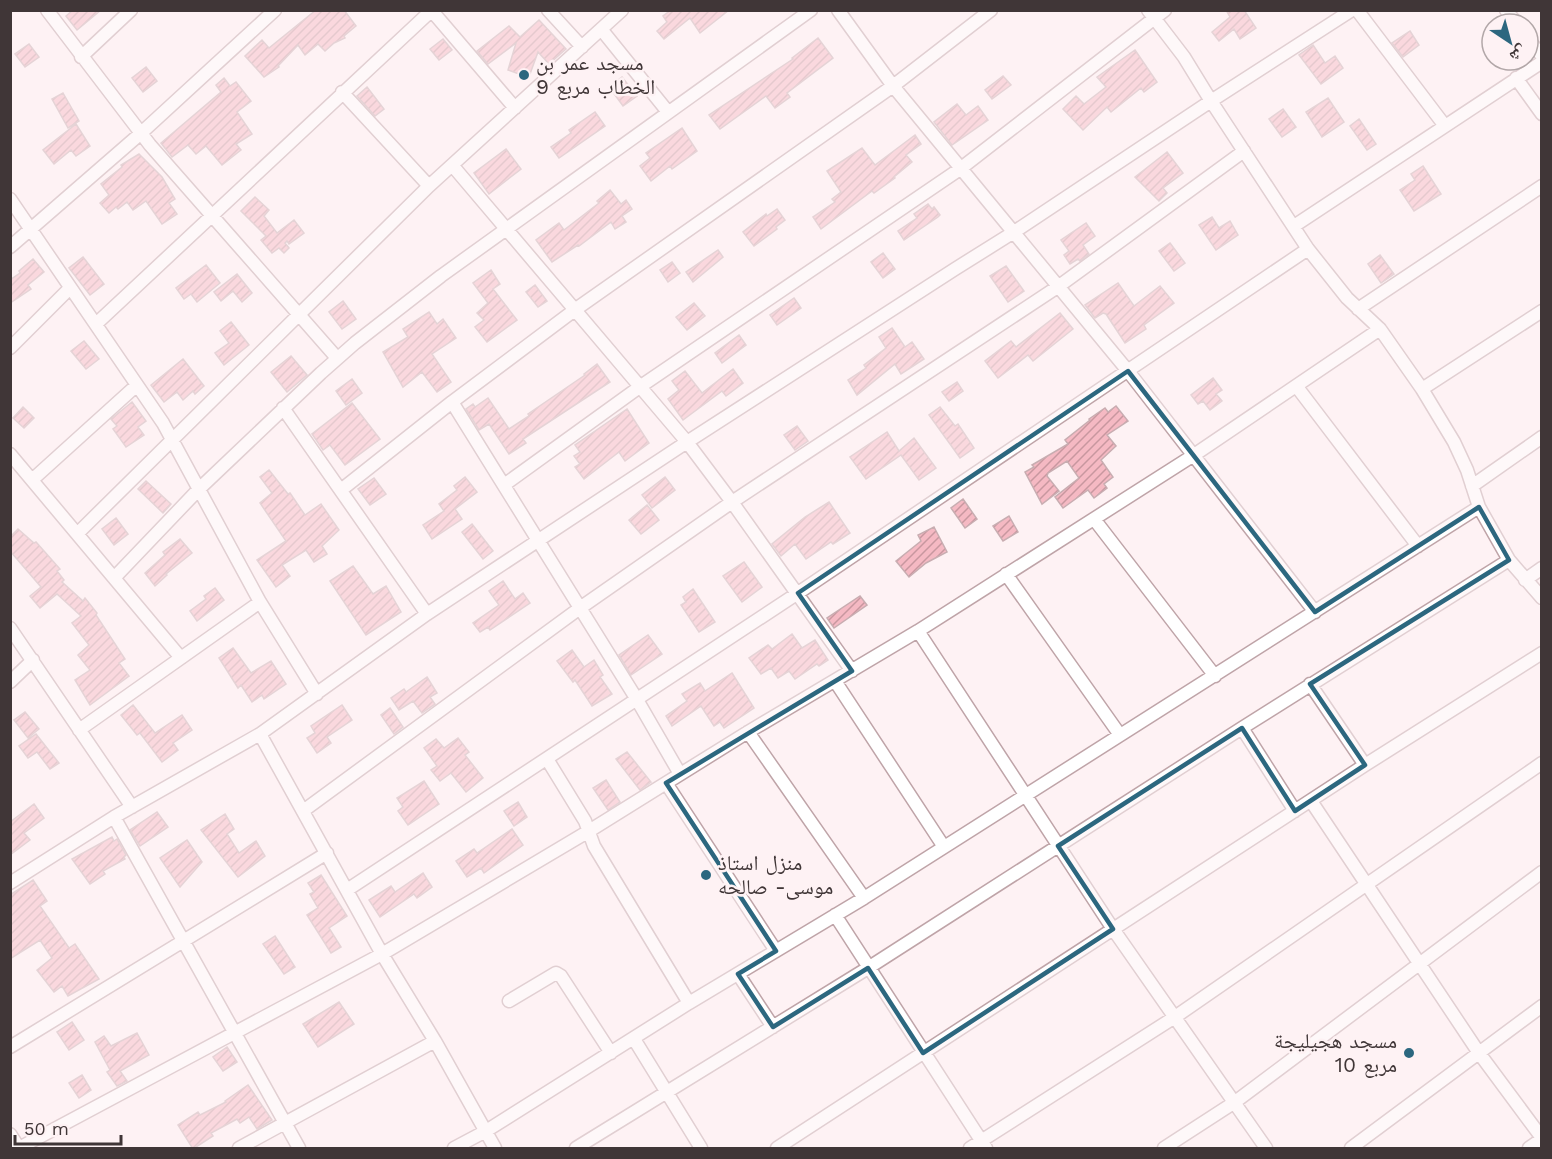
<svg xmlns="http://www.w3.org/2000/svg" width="1552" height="1159" font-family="'Work Sans','Noto Naskh Arabic',sans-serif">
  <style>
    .building { fill: url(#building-hatch); stroke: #c8adb1; stroke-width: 1.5 }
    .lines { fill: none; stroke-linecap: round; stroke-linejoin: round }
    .street-casing { stroke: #bfa4a8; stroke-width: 15 }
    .street { stroke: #fff; stroke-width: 12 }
    .marked { fill: none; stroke: #2c677f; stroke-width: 4.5; stroke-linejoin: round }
    .poi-dot { fill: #2c677f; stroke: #fef2f4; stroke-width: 2 }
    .labels { text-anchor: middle; stroke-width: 5; stroke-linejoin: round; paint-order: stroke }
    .poi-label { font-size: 21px; fill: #403637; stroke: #fef2f4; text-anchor: start }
  </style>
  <defs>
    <pattern id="building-hatch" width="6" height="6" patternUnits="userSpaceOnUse" patternTransform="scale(1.5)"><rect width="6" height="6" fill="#f5b9c3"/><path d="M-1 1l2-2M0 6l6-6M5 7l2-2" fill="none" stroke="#c8979f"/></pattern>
  </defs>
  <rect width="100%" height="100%" fill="#fef2f4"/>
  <path class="building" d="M73,10H101L77,30L66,16Z
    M316,10H344L356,26L344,36L345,38L334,43L325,51L318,44L305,55L298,45L278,66L279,67L264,77L245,56L262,40L269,48Z
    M671,10H729L700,33L690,18L664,39L657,31L667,22L663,16Z
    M1226,10H1244L1256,28L1240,39L1234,29L1219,41L1212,32L1230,17Z
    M539,20L566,49L549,64L538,52L530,74L520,70L519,74L508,70L516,43L488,64L477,51L509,26L520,37Z
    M1410,31L1419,45L1403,57L1392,43Z
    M818,38L833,58L787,93L790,97L775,108L766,96L720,129L709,115L793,59L792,58Z
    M443,39L452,50L439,60L430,49Z
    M29,44L39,57L25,67L15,54Z
    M1313,45L1325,63L1335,56L1343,68L1321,84L1299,55Z
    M1135,50L1157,82L1144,92L1141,88L1111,112L1107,107L1083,130L1063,109L1076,96L1084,104L1106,87L1097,77Z
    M146,67L157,81L143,92L132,78Z
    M1003,76L1011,85L992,99L985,90Z
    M622,77L637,96L623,106L609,87Z
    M224,78L230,86L236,82L251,101L237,112L252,134L236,144L241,150L222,165L206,146L196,154L188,145L172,157L161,143L221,92L216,85Z
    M367,87L384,109L375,116L357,96Z
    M63,93L79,121L68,128L52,99Z
    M1328,98L1344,122L1322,137L1306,112Z
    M957,104L966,115L978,106L988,120L952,145L934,122Z
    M1283,109L1296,127L1282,137L1269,119Z
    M595,112L605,126L559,158L551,147L571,133L569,130Z
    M1359,119L1376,144L1367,150L1350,126Z
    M76,124L90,146L76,156L71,150L54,164L43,150Z
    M682,128L697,151L672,169L670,166L651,181L640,166L650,158L646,153Z
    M915,135L921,144L906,155L912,162L894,177L895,178L874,193L872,191L821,229L813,217L835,202L832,199L841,192L827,171L862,148L875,165Z
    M506,149L521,169L489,194L474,173Z
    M1167,152L1183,173L1163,188L1167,193L1159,201L1135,177Z
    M139,154L162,177L175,199L169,203L177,214L162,224L146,201L133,210L127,202L118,209L116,207L109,213L100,203L109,195L101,184L122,167L121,165Z
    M1423,166L1441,194L1414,211L1400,190L1415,180L1411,174Z
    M610,190L621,204L626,200L632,209L622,216L626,222L615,229L611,222L579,246L578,245L552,262L536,240L559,223L564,230L599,203L597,201Z
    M255,197L269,210L264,216L277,233L294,220L304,233L289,244L287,241L285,243L289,248L284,253L279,248L272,253L261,240L266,236L241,211Z
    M928,204L932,209L934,207L940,215L938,217L904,240L898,231L917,218L914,214Z
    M777,209L785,220L776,227L777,229L754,246L743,232L766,214L767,216Z
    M1212,217L1219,228L1230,221L1238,235L1216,250L1199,225Z
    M1086,223L1095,236L1083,245L1089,254L1080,261L1078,259L1070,264L1064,255L1069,251L1061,240Z
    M1170,243L1185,263L1174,271L1159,251Z
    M718,250L723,257L693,282L686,272Z
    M883,253L895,269L883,278L871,262Z
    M1380,255L1394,274L1381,283L1368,264Z
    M83,257L104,284L90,295L69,268Z
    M33,259L44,272L28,285L31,289L10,303V280L20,273L19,271Z
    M672,262L680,273L668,282L660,270Z
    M206,265L220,283L197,302L191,294L184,299L176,288Z
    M1006,266L1024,291L1008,302L990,276Z
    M491,270L500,284L493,289L517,320L487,342L475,327L484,320L477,313L488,303L473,283Z
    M237,274L252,293L242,302L233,291L221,301L214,292Z
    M1118,283L1134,306L1160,286L1174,303L1144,325L1146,329L1125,343L1106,314L1103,313L1095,318L1085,305Z
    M535,285L547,301L538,307L526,292Z
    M794,298L801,308L777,325L770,315Z
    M343,301L356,319L342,329L329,312Z
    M694,303L705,316L687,330L676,317Z
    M429,312L437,324L443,319L456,338L432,354L451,382L437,392L422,372L403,387L383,352L408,337L403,329Z
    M1060,313L1073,329L1033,361L1028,355L998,378L985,361L1011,341L1016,347Z
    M231,322L249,345L224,365L215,353L229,343L220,331Z
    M892,328L905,347L912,342L924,359L901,374L895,364L857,395L848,380L866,368L864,365L886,348L879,337Z
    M739,335L746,345L722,363L715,353Z
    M84,341L99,359L86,369L71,351Z
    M291,356L307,375L287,392L271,372Z
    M183,359L204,386L195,394L193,391L183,400L177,392L164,402L151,385Z
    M597,364L610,382L523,439L526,443L509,454L489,424L479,430L466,409L473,404L475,407L488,398L509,429L529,416L528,414L585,375L584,374Z
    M733,369L743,383L726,396L722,391L683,420L668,399L679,390L672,381L685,371L702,393Z
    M1213,378L1222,390L1216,394L1222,401L1210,410L1203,401L1198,404L1191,395Z
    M352,379L362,393L346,405L336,391Z
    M957,382L963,391L949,401L942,392Z
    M132,402L146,421L138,427L144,435L126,447L113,429L117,426L111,419Z
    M352,403L380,439L345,465L330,445L323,450L312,434Z
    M1116,406L1128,421L1107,435L1116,446L1101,460L1113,477L1104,484L1107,488L1094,498L1088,490L1063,508L1055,497L1079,478L1067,461L1048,473L1047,476L1059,491L1042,504L1025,472L1034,467L1032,465L1068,444L1065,440L1090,420L1089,419L1105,408L1108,412Z
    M23,407L34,418L24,428L13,418Z
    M940,407L955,426L958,424L974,448L960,458L929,415Z
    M627,409L649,443L625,461L619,452L584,479L575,467L580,464L574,456L580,452L575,445Z
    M797,426L808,441L795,450L784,435Z
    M887,432L899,451L914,438L936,468L919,480L901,455L866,479L850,457Z
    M269,470L288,494L290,493L305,515L321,504L339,530L322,546L327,554L314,562L306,550L282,565L290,576L276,587L257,560L286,541L260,503L272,493L260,477Z
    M465,477L477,492L455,509L462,519L432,539L423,525L444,511L439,504L457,490L454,486Z
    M665,477L675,490L652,508L642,495Z
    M374,478L386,494L370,505L358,489Z
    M146,481L171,504L163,513L138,489Z
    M963,499L977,519L965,528L951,508Z
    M829,502L850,533L833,544L831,542L806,559L795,544L781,556L772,544L805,517Z
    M647,505L659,520L641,534L629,520Z
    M1009,516L1018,532L1003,541L993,526Z
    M116,518L128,534L114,545L102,529Z
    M472,524L493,551L483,559L462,532Z
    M934,527L947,552L926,563L909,577L896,561L921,541L918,535Z
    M18,529L34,543L36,542L60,569L57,571L64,580L62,582L83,601L85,598L97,613L96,615L125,659L119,663L129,676L90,705L75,680L90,670L78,655L89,645L72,623L81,616L57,594L40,608L30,596L41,587L10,551V537Z
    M180,539L192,553L166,574L167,575L155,586L145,573L165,555L163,552Z
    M744,562L762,587L742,602L723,576Z
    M353,566L373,594L386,586L401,612L366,635L330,581Z
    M503,581L515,599L523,593L530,603L490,630L488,627L480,632L473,623L499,605L489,591Z
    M215,588L224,600L197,621L190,611L206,599L204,596Z
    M693,589L715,622L699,632L681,605L686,602L683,597Z
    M860,596L867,605L834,628L827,618Z
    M792,634L802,648L815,640L828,660L819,666L817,664L795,679L789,671L778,678L771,668L761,674L749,658L768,645L772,649Z
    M648,635L662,654L631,675L619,655Z
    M233,648L251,673L271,661L286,684L264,699L262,695L252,702L241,685L238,688L219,658Z
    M572,650L584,667L594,660L603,675L600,677L612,694L592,706L575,680L573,682L557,661Z
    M732,673L754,708L724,728L720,722L714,726L701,706L672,726L666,716L687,701L682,694L700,683L705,691Z
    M427,677L437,693L430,697L435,704L422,713L413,701L399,710L391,698L404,689L406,692Z
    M133,705L155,733L182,715L192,730L173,743L178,750L162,762L140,733L137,735L121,715Z
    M342,705L352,720L327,737L331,743L317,753L307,738L315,733L311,726Z
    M390,708L403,727L394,734L381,715Z
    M25,712L39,729L28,738L14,720Z
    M36,734L59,763L50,769L37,752L28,758L19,746Z
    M458,738L469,752L465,755L483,778L466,792L451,773L440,781L431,770L437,766L424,748L436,739L444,748Z
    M627,752L651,782L640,790L616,759Z
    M606,780L620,802L608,810L593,788Z
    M424,781L439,804L408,825L398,811L403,807L397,798Z
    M518,802L527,817L514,826L504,811Z
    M34,804L44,818L24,833L30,840L10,855V822Z
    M157,812L168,827L140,846L130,830Z
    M225,814L234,829L227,834L239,853L256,841L265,856L238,877L201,830Z
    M512,829L523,845L484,873L481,868L467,877L456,861L474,849L477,853Z
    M112,837L114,841L117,839L126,855L124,857L125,859L103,871L105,874L90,884L72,859Z
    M187,840L202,862L180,887L160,858Z
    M423,873L432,887L417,898L414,894L380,917L369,900L391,886L395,892Z
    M321,875L347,916L329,928L341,947L331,953L307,915L318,908L310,894L314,892L308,883Z
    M33,880L47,901L40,906L69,948L75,944L99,979L68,996L62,986L54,992L37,970L52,958L40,940L10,959V895Z
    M275,936L295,967L284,974L263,944Z
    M339,1002L354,1024L318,1047L303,1024Z
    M72,1022L84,1040L69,1050L57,1032Z
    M137,1033L149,1055L120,1071L127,1081L117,1086L107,1072L110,1070L95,1042L104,1036L111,1046Z
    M227,1047L237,1062L223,1071L213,1057Z
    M82,1075L91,1090L79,1098L69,1083Z
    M248,1085L272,1120L257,1129L249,1117L240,1123L237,1119L211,1133L213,1136L193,1149L178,1125L198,1112L200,1115L226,1102L225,1101Z"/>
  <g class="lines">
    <g class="street-casing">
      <path id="street" d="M47,10L150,145L337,358
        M548,10L582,47
        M838,10L893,86L1128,371L1315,612
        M1148,10L1184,57L1211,101L1308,249L1347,298L1380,329L1422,389L1454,442L1467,470L1479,507L1509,560L1542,598
        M1357,10L1445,126
        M1506,10L1517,24
        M432,11L515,108
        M601,29L668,112
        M1528,39L1542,56
        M81,57L131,10
        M1516,78L1542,114
        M342,92L429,186
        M452,165L687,442L732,502L852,671
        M10,199L163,423L260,602L317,694
        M1294,226L1542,62
        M10,247L140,134L275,10
        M1358,309L1542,186
        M96,324L432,10
        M10,348L70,288
        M1297,387L1418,546
        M1422,389L1542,311
        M283,408L427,614
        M10,454L181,658
        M32,480L137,385
        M504,485L641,386L960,169L1165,10
        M1472,486L1542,437
        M341,490L452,402
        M1094,519L1215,676
        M78,533L429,186L622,10
        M1006,574L1120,735
        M114,578L199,489L321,373L355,343L441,276L811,10
        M1525,580L1542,568
        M10,628L132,807
        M918,631L1113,929L1266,1148
        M835,681L944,847
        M10,682L33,660
        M1310,684L1365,765
        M1242,728L1295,811
        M79,730L260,602
        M748,732L864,898
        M547,759L585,821L594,846L689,1003
        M680,774L636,698L452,402L576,309L893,86L991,10
        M666,783L776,951
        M1311,801L1479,1053L1542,1138
        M303,811L580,608L732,502L1059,286L1244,151
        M114,817L299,1148
        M10,883L114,817L260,734
        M347,890L798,593L1308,249
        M835,915L986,1148
        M738,974L773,1027
        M509,1001L556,973L561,976L611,1053
        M634,1039L701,1148
        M10,1047L327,853
        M10,1134L19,1148L382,954L589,831L748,732L918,631L1194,455L1380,329
        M239,1148L435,1041
        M454,1148L486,1131L689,1003L864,898L1479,507
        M495,1148L435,1041L382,954L260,734L427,614L687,442L955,269L1014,232L1211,101L1352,10
        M576,1148L868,968L1242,728L1509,560
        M777,1148L1365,765L1542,653
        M970,1148L1175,1017L1542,763
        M1164,1148L1235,1102L1542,872
        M1351,1148L1542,1006
        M1529,1148L1542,1139"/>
    </g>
    <use href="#street" class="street"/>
  </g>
  <path d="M0 0H1552V1159H0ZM1128,371L1315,612L1479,507L1509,560L1310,684L1365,765L1295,811L1242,728L1058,846L1113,929L923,1053L868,968L773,1027L738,974L776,951L666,783L852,671L798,593Z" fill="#fef2f4" fill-opacity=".55" fill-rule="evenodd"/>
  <path class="marked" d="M1128,371L1315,612L1479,507L1509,560L1310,684L1365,765L1295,811L1242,728L1058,846L1113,929L923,1053L868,968L773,1027L738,974L776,951L666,783L852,671L798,593Z"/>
  <g class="poi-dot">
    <circle cx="524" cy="75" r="6"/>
    <circle cx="706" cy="875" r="6"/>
    <circle cx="1409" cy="1053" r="6"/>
  </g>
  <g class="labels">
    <g class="poi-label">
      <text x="536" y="70">مسجد عمر بن<tspan x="536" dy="24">الخطاب مربع 9</tspan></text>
      <text x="718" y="870">منزل استاذ<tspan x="718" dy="24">موسى- صالحه</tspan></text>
      <text x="1397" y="1048" text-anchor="end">مسجد هجيليجة<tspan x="1397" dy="24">مربع 10</tspan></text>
    </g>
  </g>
  <rect width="1552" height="1159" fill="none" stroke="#403637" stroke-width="24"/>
  <g transform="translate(1510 42) rotate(144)"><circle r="28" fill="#fef2f4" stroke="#b2a7a8" stroke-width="1.5"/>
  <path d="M0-4.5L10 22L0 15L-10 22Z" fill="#2c677f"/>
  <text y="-9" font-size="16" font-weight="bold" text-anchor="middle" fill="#403637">ش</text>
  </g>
  <path d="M15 1135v9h106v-9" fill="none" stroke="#403637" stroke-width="3"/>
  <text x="24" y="1135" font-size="18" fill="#403637" stroke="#fef2f4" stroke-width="4.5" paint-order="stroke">50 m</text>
</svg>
